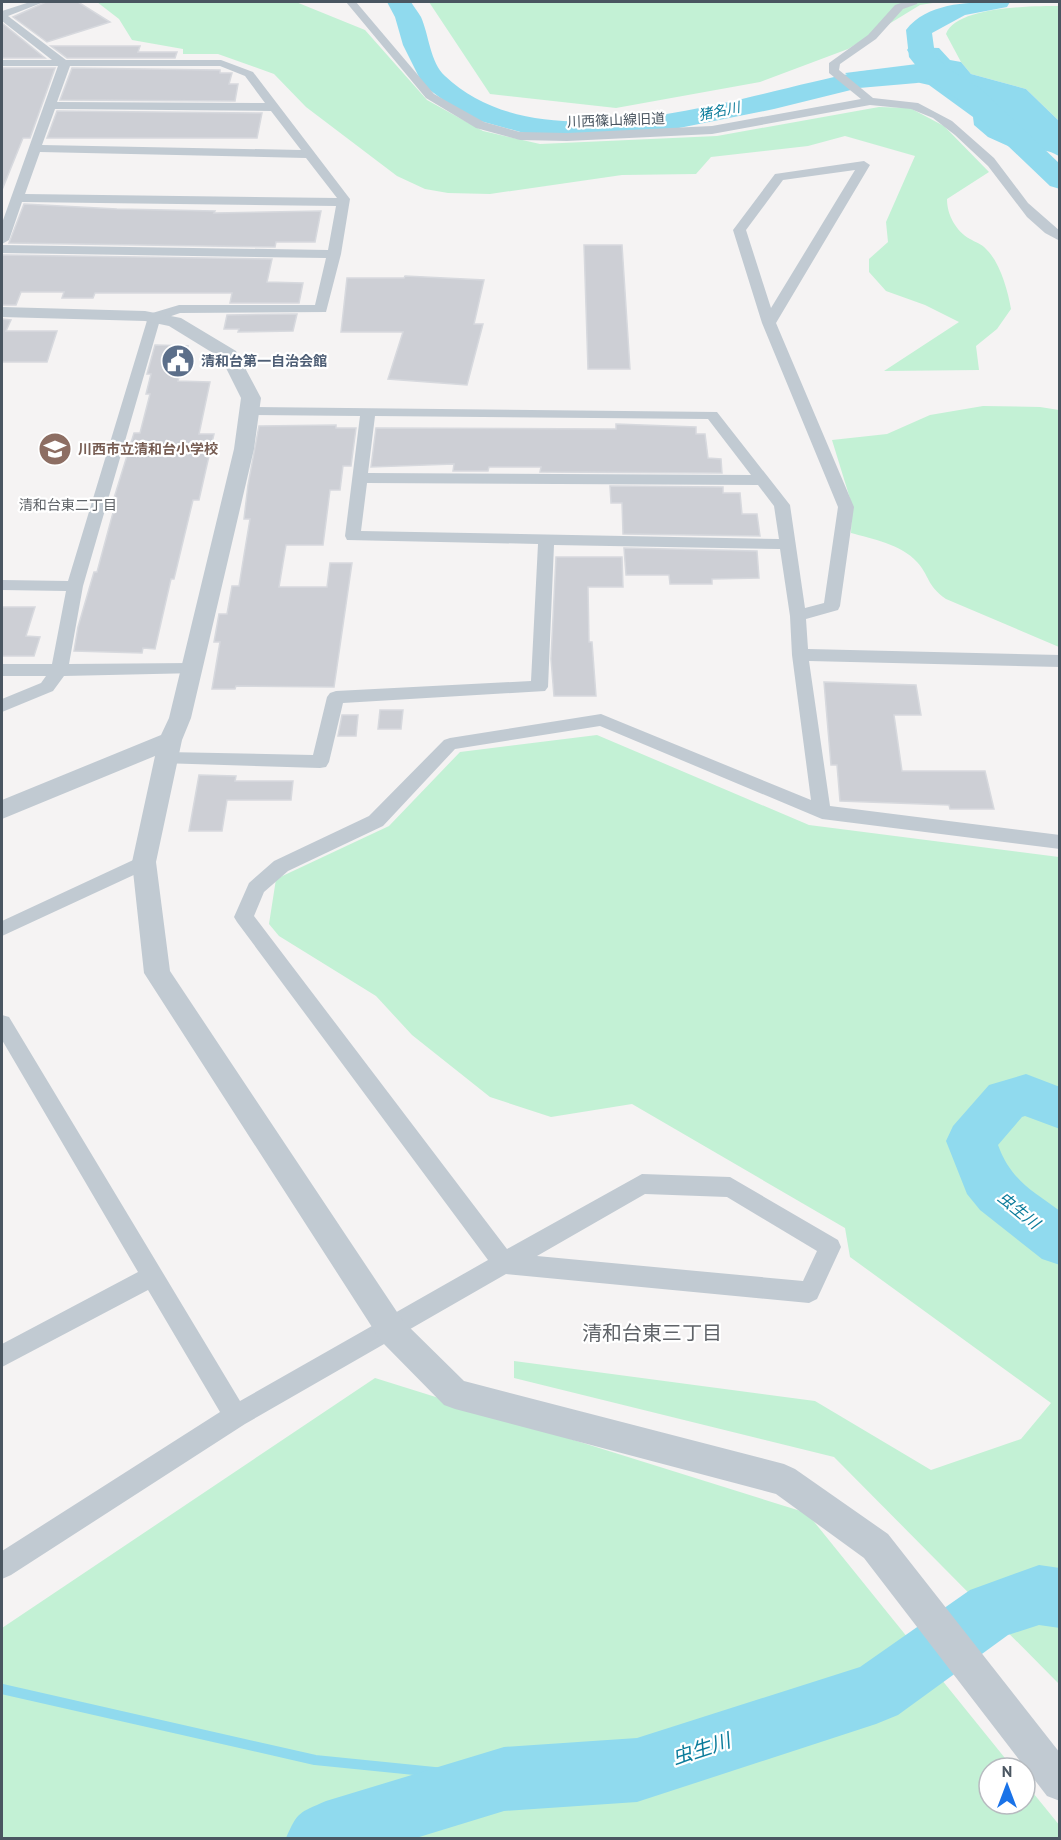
<svg xmlns="http://www.w3.org/2000/svg" width="1061" height="1840" font-family="'PT Sans','Noto Sans JP',sans-serif">
  <style>
    .green { fill: #c3f1d5 }
    .water { fill: #90daee }
    .lines { fill: none; stroke-linecap: round; stroke-linejoin: round }
    .stream { stroke: #90daee; stroke-width: 10 }
    .river { fill: #90daee; fill-rule: evenodd }
    .building { fill: #cdcfd5; stroke: #d7d9de; stroke-width: 1.5 }
    .minor { fill: #c1cad2; fill-rule: evenodd }
    .tertiary { fill: #c1cad2; fill-rule: evenodd }
    .labels { text-anchor: middle; stroke-width: 4.5; stroke-linejoin: round; paint-order: stroke }
    .far-water-label { font-size: 14px; font-style: italic; fill: #0c7c9b; stroke: #fff }
    .far-street-label { font-size: 14px; fill: #4a5661; stroke: #fff }
    .far-service-label { font-size: 14px; font-weight: bold; fill: #4e5e75; stroke: #fff; text-anchor: start }
    .far-education-label { font-size: 14px; font-weight: bold; fill: #785e54; stroke: #fff; text-anchor: start }
    .far-neighbourhood-label { font-size: 14px; fill: #5f6368; stroke: #fff }
    .water-label { font-size: 16px; font-style: italic; fill: #0c7c9b; stroke: #fff }
    .near-neighbourhood-label { font-size: 20px; fill: #5f6368; stroke: #fff }
    .near-water-label { font-size: 20px; font-style: italic; fill: #0c7c9b; stroke: #fff }
  </style>
  <rect width="100%" height="100%" fill="#f5f3f3"/>
  <path class="green" d="M97,2H296L365,30L427,100L483,131L540,144L717,136L879,107L910,108L944,126L989,172L947,199C947,215 956,231 970,239C975,242 982,244 986,249C1000,262 1008,291 1011,309L997,329L976,346L979,370L884,371L959,322L925,305L886,291L869,272V259L888,242L886,222L915,156L845,136L808,146L711,157L696,174L622,175L490,194L448,193L425,189L397,176L306,107L274,74L218,54H183V49L132,40L119,19Z
    M429,2H939L920,5L848,49L760,82L616,108L490,94Z
    M1059,6V121L1026,89L971,74L961,62L946,34C956,6 1034,6 1059,6Z
    M983,406L1040,407L1059,410V647L946,599C926,585 930,576 917,562C901,544 872,539 851,533L852,505L832,440L887,434L930,415Z
    M597,735L809,825L1059,857V1684L834,1457L514,1378V1361L815,1401L931,1470L1021,1439L1051,1403L850,1257L845,1228L632,1104L551,1117L490,1097L412,1035L376,996L279,936L269,924L276,879L389,826L460,752Z
    M375,1378L807,1513L1013,1768H989V1804H1025V1783L1060,1826L1059,1838H2V1628Z"/>
  <path class="water" d="M909,47L939,48L950,60L961,62L971,74L1026,89L1059,121V156C1046,149 1040,149 1026,154L988,137L974,125L973,117L929,85L907,80L858,83L845,73L917,64L907,50Z"/>
  <g class="lines">
    <path class="stream" d="M2,1689L315,1760L504,1779"/>
    <path class="river" d="M387,2H411C414,7 418,12 421,17C429,35 430,62 445,76C542,169 743,94 858,72C877,69 898,69 917,67L909,57L906,30C929,0 976,2 1010,2L1007,7L965,15L932,33L935,55L946,67L982,90L1060,164V189L1050,186L962,102L928,79L917,83L859,88L774,109L664,131L600,138L524,133L466,117L423,85L403,45L395,17Z
      M1026,1074L1060,1087V1129L1025,1116L1022,1117L998,1145C1011,1180 1031,1190 1060,1211V1265L1042,1259L980,1210L967,1194L946,1141L953,1126L989,1085Z
      M1039,1565L1060,1568V1628L1039,1625L1008,1635L898,1715L876,1724L637,1802L504,1811L416,1838H286C298,1811 299,1813 326,1801L504,1747L637,1738L860,1667L970,1590Z"/>
  </g>
  <path class="building" d="M46,2H78L110,22L47,42L13,17Z
    M2,23L45,58H2Z
    M51,46H140L138,52H177L175,58H67Z
    M2,68H55L30,138H23L2,190Z
    M72,68L220,70V73H232L229,84H238L235,101L60,100Z
    M57,111L262,113L257,138H47Z
    M24,204L117,209L215,211L214,213L321,211L315,242H276L275,247L9,243Z
    M584,245H622L630,369H588Z
    M2,255L272,259L267,282L303,283L299,303H230L232,293H95L93,298H62L64,292H21L16,305H2Z
    M405,276L484,280L474,324H483L467,385L388,379L403,332H341L347,278H404Z
    M297,314L293,331L238,332L239,329H224L227,315Z
    M2,319L11,320L6,331H57L47,362H2Z
    M155,345L188,346L178,381L210,382L199,434H214L199,500H193L174,579H171L155,649L143,648L142,653L74,651L78,627L94,572H97L117,498H114L134,433H140L150,394H146L151,374H147Z
    M616,424L696,427V434H705L708,458L721,459L722,473L540,472L541,467H489L488,471H453L454,464L371,467L376,428L616,429Z
    M336,425V428H356L351,466H343L340,490H330L323,545H286L279,587H327L330,563H352L334,687L236,686L235,689H212L220,642H214L219,614H227L232,586H239L244,555L250,519H244L248,485L259,426Z
    M610,486L723,487V493H740L742,514H757L760,536L623,534L622,503H611Z
    M624,548L757,551L759,578L712,579V584H670L669,575H626Z
    M556,557H622L623,587H588L589,642H592L596,696H554L551,659Z
    M2,607H35L26,636L40,637L34,656H2Z
    M824,682L916,685L921,715H894L902,771H985L994,809H950L949,805L840,801L837,765H831Z
    M380,710H403L401,729H378Z
    M342,715H358L356,736H338Z
    M199,775L236,776L235,781H293L291,800H227L222,831H189Z"/>
  <g class="lines">
    <path class="minor" d="M30,2H44L8,16L66,60H221L253,72L350,199L341,254L326,312L180,313L160,320L83,586L69,664L192,663L198,665L201,669L198,673L64,676L53,691L2,712V699L41,683L46,676H2V664H52L66,591L2,590V580L68,581L149,314L179,305H315L326,258L2,253V245L328,250L336,206L22,202L9,240L2,244V223L58,66H2V60H52L2,21V11ZM70,66H220L245,76L265,103L57,102ZM55,109L271,111L301,150L42,145ZM40,152L306,158L337,198L25,194Z
      M346,2H356L434,94L484,122L520,132L567,133L712,126L861,99L829,73V63L868,35L895,5L904,2H918L917,4L903,9L876,39L840,64L839,70L873,98L918,103L952,121L994,158L1028,203L1060,231V241L1045,233L1027,217L988,166L955,135L933,118L911,109L870,105L712,134L567,141L520,140L476,128L426,98Z
      M864,161L870,165L776,323L854,507L840,606L838,610L806,619L808,649L1060,655V667L809,661L830,806L1060,835V849L822,819L600,726L455,749L383,826L288,871L264,892L254,916L507,1249L642,1174L730,1177L838,1240L841,1247L817,1299L809,1303L506,1274L245,1424L11,1575L2,1579V1551L220,1412L148,1290L2,1367V1344L138,1272L2,1040V1015L9,1017L240,1401L488,1260L237,922L234,917L249,883L274,861L369,816L444,740L450,738L601,714L811,800L792,655L790,616L780,549L554,545L548,687L545,691L343,703L329,762L326,767L320,768L160,763L157,758L160,753L166,752L313,755L327,697L330,693L336,691L531,681L538,544L347,540L345,536L360,416L249,415L242,411L249,407L717,412L790,505L805,608L824,603L838,507L762,323L733,230L775,174ZM855,170L771,308L746,230L783,180ZM375,416L708,419L751,475L368,473ZM367,483L758,485L774,506L779,539L361,531ZM645,1194L727,1197L817,1251L803,1281L537,1256Z
      M144,855L151,857L153,862L151,867L2,936V921Z"/>
    <path class="tertiary" d="M2,307L145,311L181,318L236,351L261,398L254,449L191,718L182,740L156,862L170,971L403,1321L464,1381L784,1464L795,1469L888,1534L1060,1753V1801L1047,1796L864,1558L776,1494L455,1409L444,1405L381,1341L144,973L132,862L155,756L2,819V800L161,735L169,718L234,449L241,398L221,358L169,326L145,321L2,317Z"/>
  </g>
  <defs>
    <g id="civic-disc" transform="scale(1.725)"><circle r="9.5" fill="#5c6f8a" stroke="#fff"/><path d="M-.6-6.5H3V-4.5H.6V-3L4-1V1h2V6H-6V1h2V-1L-.6-3ZM-1.2 2.5V6h2.4V2.5Z" fill="#fff"/></g>
    <g id="school-disc" transform="scale(1.725)"><circle r="9.5" fill="#8d6e63" stroke="#fff"/><path d="M0-5L7-2L0 1L-7-2ZM-4 1L0 2.5L4 1V4Q0 6-4 4Z" fill="#fff"/></g>
  </defs>
  <g fill-rule="evenodd">
    <use href="#civic-disc" x="178" y="361"/>
    <use href="#school-disc" x="55" y="449"/>
  </g>
  <g class="labels">
    <g class="far-water-label">
      <text transform="translate(719 111) rotate(-12)" y="5">猪名川</text>
    </g>
    <g class="far-street-label">
      <text transform="translate(616 120) rotate(-2)" y="5">川西篠山線旧道</text>
    </g>
    <g class="far-service-label">
      <text x="201" y="366">清和台第一自治会館</text>
    </g>
    <g class="far-education-label">
      <text x="78" y="454">川西市立清和台小学校</text>
    </g>
    <g class="far-neighbourhood-label">
      <text x="68" y="510">清和台東二丁目</text>
    </g>
    <g class="water-label">
      <text transform="translate(1019 1210) rotate(39)" y="6">虫生川</text>
    </g>
    <g class="near-neighbourhood-label">
      <text x="652" y="1340">清和台東三丁目</text>
    </g>
    <g class="near-water-label">
      <text transform="translate(701 1749) rotate(-18)" y="7">虫生川</text>
    </g>
  </g>
  <rect width="1061" height="1840" fill="none" stroke="#4a5661" stroke-width="6"/>
  <g transform="translate(1007 1786)"><circle r="28" fill="#ffffff" stroke="#b7bbc0" stroke-width="1.5"/>
  <path d="M0-4.5L10 22L0 15L-10 22Z" fill="#1a73e8"/>
  <text y="-9" font-size="16" font-weight="bold" text-anchor="middle" fill="#4a5661">N</text>
  </g>
</svg>
